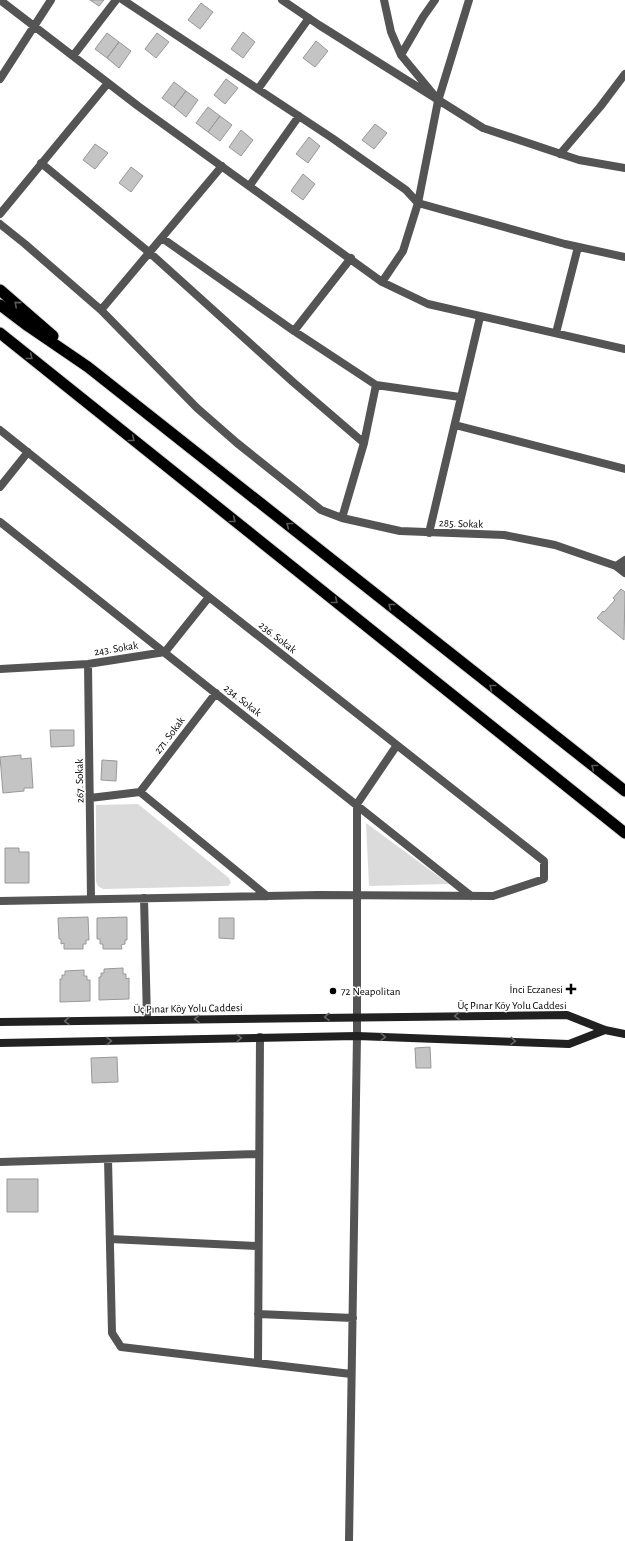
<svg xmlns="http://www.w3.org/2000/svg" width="625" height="1541" font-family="'Alegreya Sans',sans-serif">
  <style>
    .green { fill: #dbdbdb }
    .building { fill: #c4c4c4; stroke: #989898 }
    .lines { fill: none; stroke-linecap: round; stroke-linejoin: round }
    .trunk-casing { stroke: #dbdbdb; stroke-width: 13 }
    .minor { stroke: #545454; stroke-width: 8 }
    .secondary { stroke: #212121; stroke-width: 8 }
    .trunk { stroke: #000; stroke-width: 11 }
    .oneway { stroke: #595959 }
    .oneway2 { stroke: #646464 }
    .poi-dot { fill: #000; stroke: #fff; stroke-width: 1.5 }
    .labels { text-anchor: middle; stroke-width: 3; stroke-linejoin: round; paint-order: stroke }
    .street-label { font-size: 11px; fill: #000; stroke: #fff }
    .poi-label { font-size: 11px; fill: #000; stroke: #fff; text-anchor: end }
  </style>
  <rect width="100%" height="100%" fill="#fff"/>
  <path class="green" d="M138,804L229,878L231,883L228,886L103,889L98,886L96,882V805Z
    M366,823L449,884L369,886Z"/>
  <path class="building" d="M90,0H104L99,6Z
    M201,3L213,12L200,29L188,20Z
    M243,32L255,42L243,58L231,49Z
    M107,33L119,42L107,58L95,49Z
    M157,33L169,42L156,58L145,49Z
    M316,41L328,51L315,67L303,58Z
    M119,42L131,51L119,68L107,58Z
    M226,79L238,88L225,104L214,95Z
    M174,82L186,91L174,107L162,98Z
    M186,91L198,100L186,117L174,107Z
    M208,107L220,116L208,132L196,123Z
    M220,116L232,125L220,141L208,132Z
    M375,124L387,133L374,149L362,140Z
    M241,130L253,140L241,156L229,147Z
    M309,137L320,146L308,163L296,154Z
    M95,144L108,153L95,169L83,160Z
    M131,167L143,176L131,192L119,183Z
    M303,174L315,184L303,200L291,191Z
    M621,589L625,592L624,640L597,618L603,611L604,612L615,600L613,598Z
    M50,730H74V746L51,747Z
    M21,755V759L31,758L33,788H24V791L3,793L0,757Z
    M102,760L117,761L116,781L101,780Z
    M5,848H19V852H29V883H5Z
    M88,917L89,940H86V944H83V949H64V943L61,944V939H59L58,918Z
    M127,917V940H125V944L121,945L122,949H103V944H100V939H97V918Z
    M219,918H234V939L219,938Z
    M123,968V974H126V979L129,978V999L99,1000V977H101V973H104V969Z
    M84,970V976H87V980H90V1001L60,1002V979H62V975H65V971Z
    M430,1047L431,1068H416L415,1048Z
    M117,1057L118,1082L92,1083L91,1058Z
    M7,1179H38V1212H7Z"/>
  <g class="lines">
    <g class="trunk-casing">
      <path id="trunk" d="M0,290L53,336
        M0,305L28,326L88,367L625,791
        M0,333L625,833"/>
    </g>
    <path class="minor" d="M0,0L138,106L382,282L428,304L625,349
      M123,0L332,138L406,190L418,203L565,244L625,257
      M282,0L319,25L483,128L579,160L625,168
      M384,0L391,32L401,55L434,95
      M401,55L423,17L435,0
      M73,56L116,0
      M0,79L51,0
      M258,89L309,18
      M560,154L600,107L625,74
      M41,163L150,253L293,382L364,443
      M250,185L299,116
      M0,214L108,83
      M0,224L25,244L101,310L197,408L237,443L321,510L342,518L400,531L504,535L555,545L616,566L625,567
      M162,238L294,331L376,385L460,397
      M382,282L403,251L418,203L438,101L469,0
      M101,310L222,166
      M294,331L351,258
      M556,333L578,247
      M455,425L625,469
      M0,430L209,597L544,861V879L493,896L318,895L0,901
      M0,487L28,452
      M342,518L364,443L376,385
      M0,522L471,896
      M429,533L480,317
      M625,560L616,566L625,573
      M88,664L91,899
      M0,669L88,664L165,652L209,597
      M140,792L216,693
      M90,798L140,792L267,896
      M144,898L147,1019
      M108,1159L112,1333L121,1347L351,1374
      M0,1162L259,1154
      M110,1239L258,1246
      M258,1314L353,1318
      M258,1363L260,1037
      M349,1541L357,1036V804L397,745"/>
    <path class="secondary" d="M0,1022L567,1015L605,1030L625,1034
      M0,1043L357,1036L569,1044L605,1030"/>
    <use href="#trunk" class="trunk"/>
  </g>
  <defs><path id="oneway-chevron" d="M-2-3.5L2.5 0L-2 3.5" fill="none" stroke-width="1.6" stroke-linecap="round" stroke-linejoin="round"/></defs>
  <g class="oneway">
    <use href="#oneway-chevron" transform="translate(17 304) rotate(-139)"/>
    <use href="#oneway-chevron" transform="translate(30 357) rotate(39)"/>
    <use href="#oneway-chevron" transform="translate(132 439) rotate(39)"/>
    <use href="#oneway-chevron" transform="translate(233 520) rotate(39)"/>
    <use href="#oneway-chevron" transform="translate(289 525) rotate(-142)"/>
    <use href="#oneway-chevron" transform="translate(335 601) rotate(39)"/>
    <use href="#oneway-chevron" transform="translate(391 606) rotate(-142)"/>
    <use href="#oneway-chevron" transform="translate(492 687) rotate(-142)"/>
    <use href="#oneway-chevron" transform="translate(594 767) rotate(-142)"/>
  </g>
  <g class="oneway2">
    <use href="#oneway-chevron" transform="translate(457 1016) rotate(179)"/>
    <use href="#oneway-chevron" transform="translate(327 1017) rotate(179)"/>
    <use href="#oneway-chevron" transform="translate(197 1019) rotate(179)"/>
    <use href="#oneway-chevron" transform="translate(67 1021) rotate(179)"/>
    <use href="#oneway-chevron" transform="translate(383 1037) rotate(2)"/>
    <use href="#oneway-chevron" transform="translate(239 1038) rotate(-2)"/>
    <use href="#oneway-chevron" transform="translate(109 1041) rotate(-1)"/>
    <use href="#oneway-chevron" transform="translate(513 1041) rotate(2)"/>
  </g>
  <g class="poi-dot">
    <path d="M569 983h4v4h4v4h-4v4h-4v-4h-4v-4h4z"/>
    <circle cx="333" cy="991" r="4"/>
  </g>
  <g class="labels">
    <g class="street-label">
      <text transform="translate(461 523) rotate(2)" y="4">285. Sokak</text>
      <text transform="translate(278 637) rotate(38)" y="4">236. Sokak</text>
      <text transform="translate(116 648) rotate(-9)" y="4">243. Sokak</text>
      <text transform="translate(243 700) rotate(38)" y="4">234. Sokak</text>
      <text transform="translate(169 735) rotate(-53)" y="4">271. Sokak</text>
      <text transform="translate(79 781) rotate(-91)" y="4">267. Sokak</text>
      <text x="512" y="1009">Üç Pınar Köy Yolu Caddesi</text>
      <text transform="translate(188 1008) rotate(-1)" y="4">Üç Pınar Köy Yolu Caddesi</text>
    </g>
    <g class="poi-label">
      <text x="563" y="993">İnci Eczanesi</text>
      <text x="341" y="995" text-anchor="start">72 Neapolitan</text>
    </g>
  </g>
</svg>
